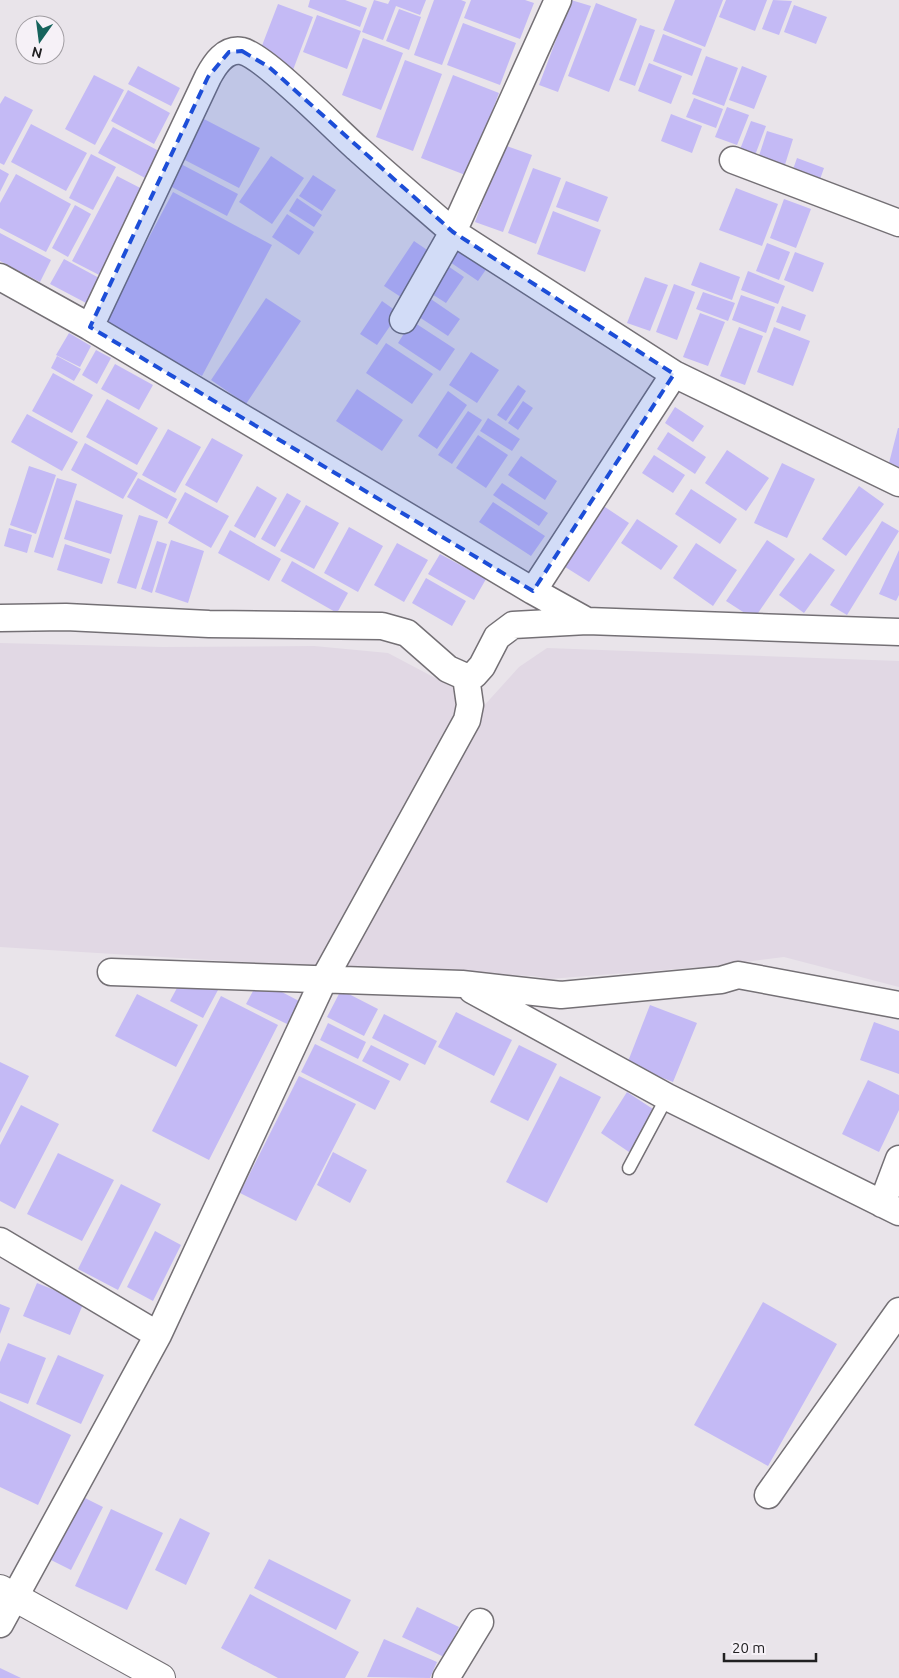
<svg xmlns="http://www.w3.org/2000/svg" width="899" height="1678" font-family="Ubuntu,sans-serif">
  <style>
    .built { fill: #e1d8e4 }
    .building { fill: #c4baf5 }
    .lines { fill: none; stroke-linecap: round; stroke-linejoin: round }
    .service-casing { stroke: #747075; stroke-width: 15 }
    .minor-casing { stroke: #747075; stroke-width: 29 }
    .tertiary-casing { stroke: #747075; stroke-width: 30 }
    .service { stroke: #fff; stroke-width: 12 }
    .minor { stroke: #fff; stroke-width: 26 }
    .tertiary { stroke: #fff; stroke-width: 28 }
    .marked { fill: #1d4ed8; fill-opacity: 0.2; stroke: #1d4ed8; stroke-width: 4; stroke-dasharray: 10 6; stroke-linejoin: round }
  </style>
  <rect width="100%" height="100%" fill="#e9e4ea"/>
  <path class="built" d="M0,643L163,647L314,646L388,653L458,690L481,709L519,667L547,648L899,661V987L784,957L715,966L549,979L534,976L344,968L0,947Z"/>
  <path class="building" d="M310,0H345L367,8L360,27L308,7Z
    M374,0L388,4L390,0H426L420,15L396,6L383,40L362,32Z
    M434,0H461L466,2L442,65L414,55Z
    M471,0H525L534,3L520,39L464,18Z
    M571,0L591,6L558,92L539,85Z
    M675,0H723L705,47L663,30Z
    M726,0H767L755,31L719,17Z
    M773,0L792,1L779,35L762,29Z
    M596,3L637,19L609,92L568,76Z
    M278,4L313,17L293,70L258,56Z
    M794,5L827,17L816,44L784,32Z
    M399,9L421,17L409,50L386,41Z
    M317,15L361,31L347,69L303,52Z
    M463,23L516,43L500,85L447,65Z
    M640,25L655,30L635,86L619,80Z
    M663,34L702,49L692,76L653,61Z
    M363,38L403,53L381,110L342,95Z
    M706,56L738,68L724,106L692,94Z
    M405,60L442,74L413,151L376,137Z
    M649,63L682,76L671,104L638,91Z
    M138,66L180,88L171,106L128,84Z
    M742,66L767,76L754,109L729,100Z
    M94,75L124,90L95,145L65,129Z
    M453,75L499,93L468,176L421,158Z
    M128,90L170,113L154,144L111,121Z
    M5,96L33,110L4,165L0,163V104Z
    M694,98L723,109L716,128L686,117Z
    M727,107L749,115L737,145L715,137Z
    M671,114L702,126L692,153L661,141Z
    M202,118L260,148L239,188L181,158Z
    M751,121L766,126L754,158L739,152Z
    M31,124L87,153L66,191L11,162Z
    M113,127L161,152L147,179L98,153Z
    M767,131L793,139L783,171L757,162Z
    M504,145L532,155L503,232L475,222Z
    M91,154L116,167L93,210L69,198Z
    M271,156L304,178L272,224L239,202Z
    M797,158L824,168L818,185L791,175Z
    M179,163L238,194L227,216L168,185Z
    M533,168L561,178L536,244L508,233Z
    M0,169L9,174L0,192Z
    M16,174L71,204L46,252L0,228V203Z
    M313,175L336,190L322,211L299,196Z
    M117,176L150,193L105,278L72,261Z
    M566,181L608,197L598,222L556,207Z
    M736,188L778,204L762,246L719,230Z
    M173,192L272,245L202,376L103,324Z
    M297,198L322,215L314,227L289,211Z
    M784,199L811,209L796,248L770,238Z
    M75,205L91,214L68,257L52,248Z
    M553,211L601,230L585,272L537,254Z
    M287,214L314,232L299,255L272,237Z
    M0,233L51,260L40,282L0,261Z
    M414,241L436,256L407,301L384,286Z
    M450,243L487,268L478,281L441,256Z
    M767,243L790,252L779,280L756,271Z
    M795,252L824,263L813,292L784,280Z
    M64,259L101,279L88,304L50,284Z
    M442,262L464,277L446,303L424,289Z
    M700,262L740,277L732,300L691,285Z
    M748,271L785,286L778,304L741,290Z
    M645,277L668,285L650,331L627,323Z
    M674,284L695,292L677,340L656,332Z
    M703,292L735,303L728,321L696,309Z
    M425,295L460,319L448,336L413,313Z
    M741,295L775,307L766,333L732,320Z
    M266,298L301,321L246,404L211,380Z
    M382,301L399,313L377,345L360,334Z
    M782,306L806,315L800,331L776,322Z
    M700,313L725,322L708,366L683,357Z
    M412,321L455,349L440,371L398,343Z
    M739,327L763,336L745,385L720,376Z
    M774,327L810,341L793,386L757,372Z
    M69,333L91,346L80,367L56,355Z
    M386,343L433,374L412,404L366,373Z
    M96,350L111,358L97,384L82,375Z
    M471,352L499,370L477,403L449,385Z
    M57,356L81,369L74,381L51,368Z
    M115,364L153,385L139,410L101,389Z
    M53,373L93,395L72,433L32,411Z
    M518,385L526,391L506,421L497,415Z
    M357,389L403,420L382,451L336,421Z
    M448,391L467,405L437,449L418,436Z
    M107,399L158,428L137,465L86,437Z
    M523,401L533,408L518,430L508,423Z
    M675,407L704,426L693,442L665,423Z
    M468,411L482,420L452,464L438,455Z
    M27,414L78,442L62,471L11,442Z
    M488,418L520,439L512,451L480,431Z
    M898,428H899V470L888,467Z
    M168,429L201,447L175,493L142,475Z
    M668,432L706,457L695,474L657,449Z
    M478,435L508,455L486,488L456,468Z
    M212,438L243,455L217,503L185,485Z
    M85,443L138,473L123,499L71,470Z
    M727,450L769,478L746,511L705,483Z
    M654,455L685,475L673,493L642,473Z
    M521,456L557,481L545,500L508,475Z
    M782,463L815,479L787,538L754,523Z
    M29,466L56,475L36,534L10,525Z
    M57,478L77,484L53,558L34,552Z
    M138,478L177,499L167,519L127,497Z
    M502,483L548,513L539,526L493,495Z
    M257,486L277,498L255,538L234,526Z
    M859,486L884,504L846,556L822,539Z
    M691,489L737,519L720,544L675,514Z
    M185,492L229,516L211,548L168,523Z
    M287,493L301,501L275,547L261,539Z
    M76,500L123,515L111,554L64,539Z
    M493,502L545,536L531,556L479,522Z
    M306,505L339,523L314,569L280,551Z
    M602,505L629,523L589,582L562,565Z
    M139,515L158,521L136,589L117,583Z
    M637,519L678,546L661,570L621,543Z
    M882,521L899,531L847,615L830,605Z
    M349,527L383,546L358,592L324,573Z
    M9,528L32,535L27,553L4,546Z
    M230,530L281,559L269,581L218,553Z
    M171,540L204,551L188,603L155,592Z
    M767,540L795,559L754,619L726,601Z
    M157,541L167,544L152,593L141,589Z
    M397,543L428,560L404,602L374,585Z
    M696,543L737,570L713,606L673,578Z
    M65,544L110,559L102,584L57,570Z
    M899,550V595L896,601L879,594Z
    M810,553L835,570L804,613L779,595Z
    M440,554L486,579L474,600L428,574Z
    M292,561L348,593L337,613L281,581Z
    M426,578L466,601L452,626L412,603Z
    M185,973L218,990L203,1018L170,1001Z
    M259,980L299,1001L287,1024L246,1004Z
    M341,990L378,1009L364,1036L327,1017Z
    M137,994L198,1025L176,1067L115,1036Z
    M221,996L278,1025L209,1160L152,1131Z
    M650,1005L697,1023L673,1082L627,1064Z
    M456,1012L512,1040L494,1076L438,1047Z
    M384,1014L437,1041L425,1065L372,1038Z
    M874,1022L899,1031V1074L860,1060Z
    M328,1023L366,1042L358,1059L320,1040Z
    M315,1044L390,1081L375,1110L301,1072Z
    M371,1045L409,1064L400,1081L362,1061Z
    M519,1045L557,1064L528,1121L490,1102Z
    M0,1062L29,1076L0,1133Z
    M299,1076L356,1104L296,1221L240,1193Z
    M560,1076L601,1097L547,1203L506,1182Z
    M868,1080L899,1095V1110L879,1152L842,1134Z
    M627,1092L656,1111L629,1152L601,1133Z
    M21,1105L59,1124L15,1209L0,1201V1145Z
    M333,1152L367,1170L350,1203L317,1185Z
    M58,1153L114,1180L82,1241L27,1214Z
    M121,1184L161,1204L118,1290L78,1269Z
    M155,1231L181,1245L153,1301L127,1287Z
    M37,1283L84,1302L70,1335L23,1316Z
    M763,1302L837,1344L768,1466L694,1425Z
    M0,1304L10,1308L0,1334Z
    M8,1343L46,1358L28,1404L0,1393V1362Z
    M58,1355L104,1375L81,1424L36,1404Z
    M0,1401L71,1435L38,1505L0,1487Z
    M75,1493L103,1507L71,1570L43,1556Z
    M111,1509L163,1533L127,1610L75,1586Z
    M180,1518L210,1533L186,1585L155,1570Z
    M269,1559L351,1600L336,1630L254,1588Z
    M250,1594L359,1652L345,1678H278L221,1648Z
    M417,1607L459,1627L444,1657L402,1637Z
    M384,1639L437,1662L430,1678L367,1677Z
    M0,1668L21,1678H0Z"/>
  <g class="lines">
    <g class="service-casing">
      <path id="service" d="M629,1168L667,1097"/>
    </g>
    <g class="minor-casing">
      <path id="minor" d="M558,0L453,232L674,374L899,483
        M733,160L899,223
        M0,277L90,327L533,591L587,621
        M90,327L208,77C215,64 225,48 242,51C265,56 336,130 358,149C389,177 421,204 453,232L403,320
        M533,591L674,374
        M0,618L66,617L209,624L382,626L407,633L448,669L466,677L474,675L482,666L497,637L513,625L587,621L899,632
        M111,972L462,984L561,995L721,980L738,975L899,1005
        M472,990L667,1097L899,1212
        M882,1204L899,1159
        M0,1241L158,1335
        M768,1495L899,1311
        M0,1624L158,1335L324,979L467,720L470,705L466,677
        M446,1678L480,1622"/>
    </g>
    <g class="tertiary-casing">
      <path id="tertiary" d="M0,1589L161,1678"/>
    </g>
    <use href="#service" class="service"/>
    <use href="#minor" class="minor"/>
    <use href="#tertiary" class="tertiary"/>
  </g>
  <path class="marked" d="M242,51L269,67L453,232L674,374L533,591L90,327L208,77L229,52Z"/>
  <g transform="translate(40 40) rotate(194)"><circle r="24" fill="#f6f1f7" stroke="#a19da2"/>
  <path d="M0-4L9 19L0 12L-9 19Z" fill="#16635c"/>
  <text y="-8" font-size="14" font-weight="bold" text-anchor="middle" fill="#212022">N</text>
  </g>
  <path d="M724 1653v8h92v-8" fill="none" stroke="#212022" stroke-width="2.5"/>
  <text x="732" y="1653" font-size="15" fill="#212022" stroke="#f6f1f7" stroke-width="4" paint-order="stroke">20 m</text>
</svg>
